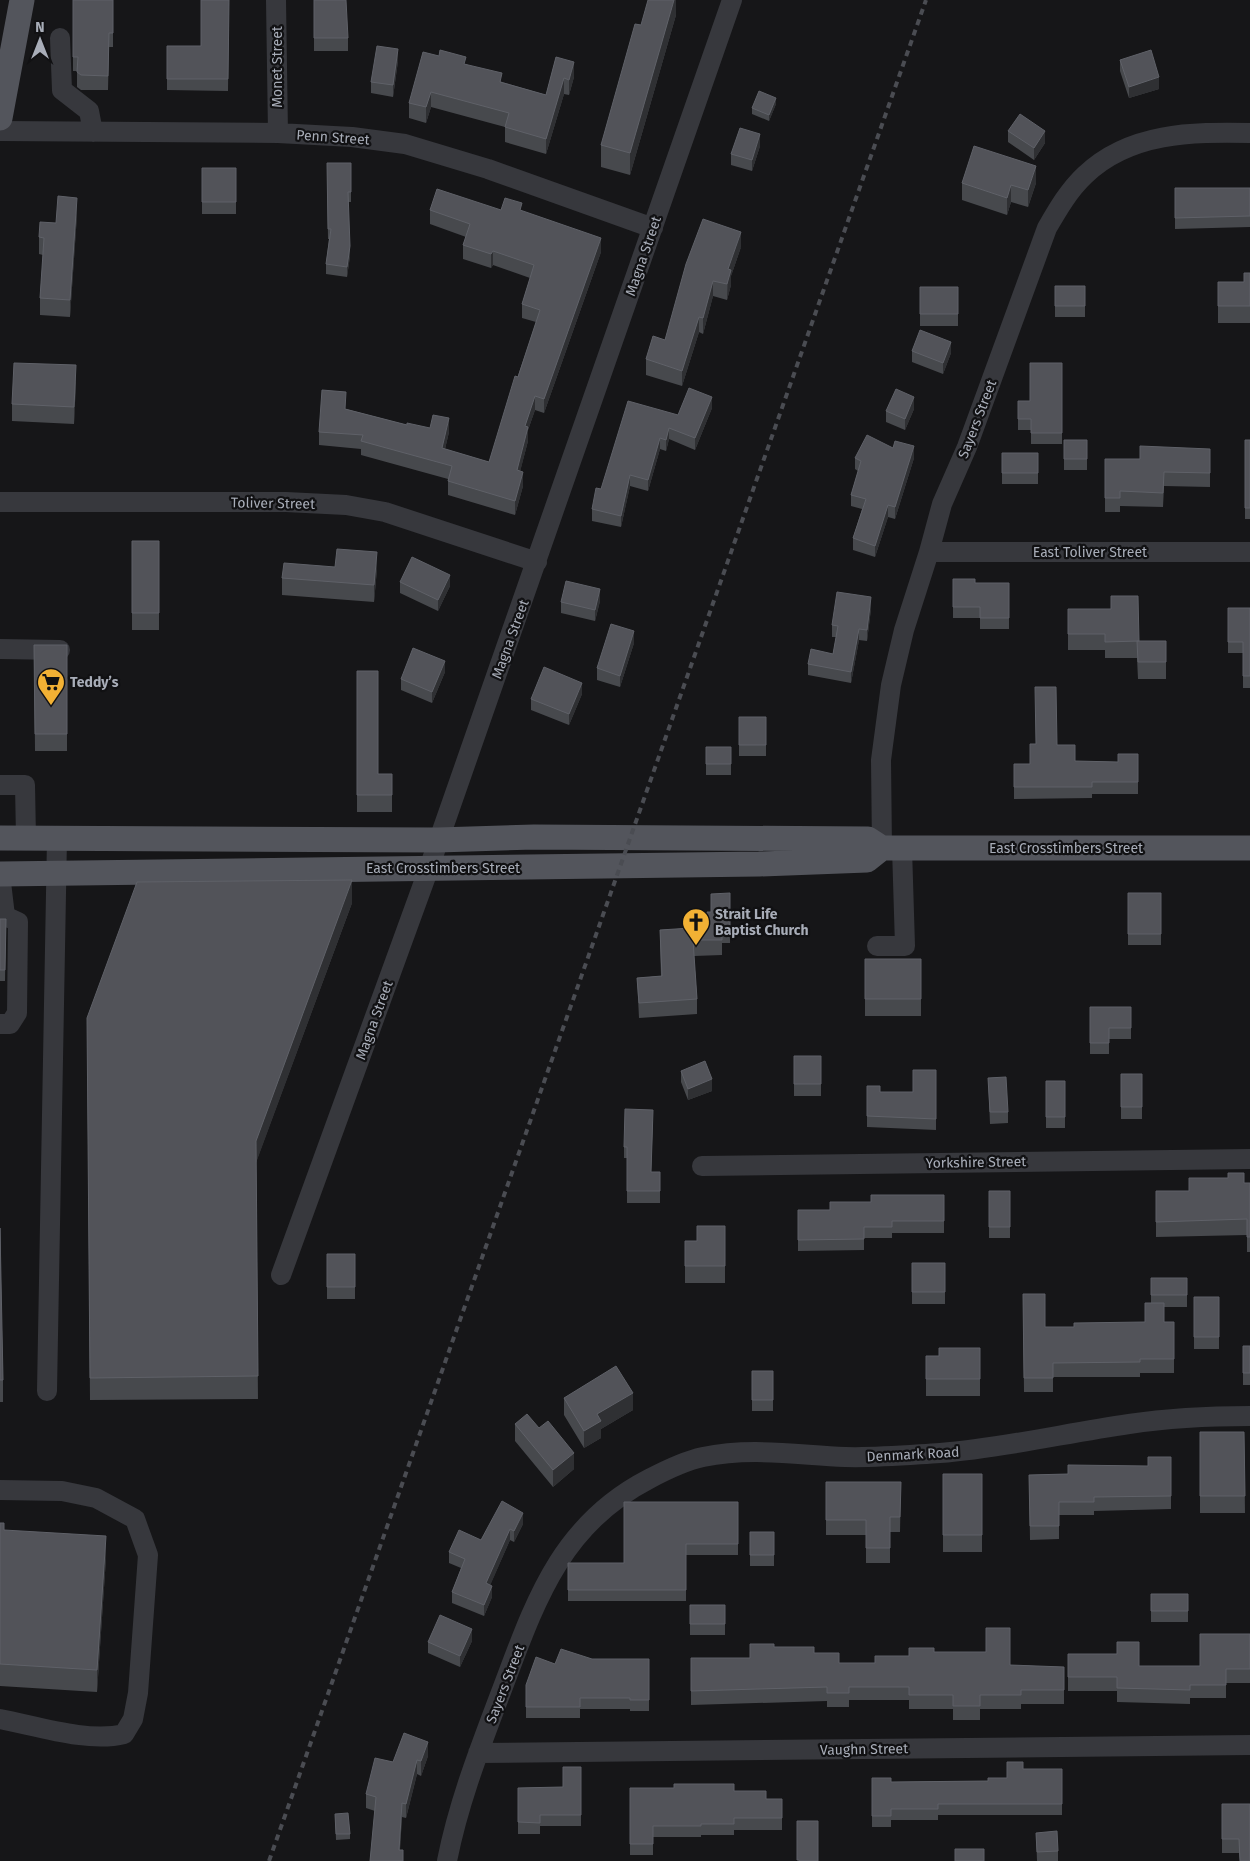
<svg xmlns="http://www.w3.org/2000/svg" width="1250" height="1861" font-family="'Fira Sans',sans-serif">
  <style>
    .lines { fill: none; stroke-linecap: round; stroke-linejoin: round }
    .minor { stroke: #37383d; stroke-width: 20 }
    .major { stroke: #53555c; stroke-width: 25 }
    .rail { stroke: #4a4c52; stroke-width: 4; stroke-dasharray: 6 5; stroke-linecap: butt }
    .wall { fill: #47494d }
    .shaded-wall { fill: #2f3033 }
    .building { fill: #525359; stroke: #5f6168 }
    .labels { text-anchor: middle; stroke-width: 4.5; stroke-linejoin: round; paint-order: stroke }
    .street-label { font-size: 14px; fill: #a8adb8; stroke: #111113 }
    .poi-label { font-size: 14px; font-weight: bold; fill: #a8adb8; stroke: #111113; text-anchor: start }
  </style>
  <rect width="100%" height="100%" fill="#161618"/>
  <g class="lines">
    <path class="minor" d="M276,0L278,133
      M60,38L62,90L89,111L93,132
      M0,131L278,133L352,137L405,144L488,169L653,228
      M0,502H286L346,505L385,512L537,562
      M929,552H1250
      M0,649L60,650
      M0,785H25L26,838
      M882,848L881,760L891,685L904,630L929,552L942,504L967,447L1047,228C1058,209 1069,190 1085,175C1130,132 1192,132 1250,133
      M0,916H5L0,874
      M877,946H905L902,848
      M0,1024H10L17,1013L18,922L5,916
      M702,1166L1250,1159
      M281,1275L429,868L732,0
      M47,1391L57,838
      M0,1490L62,1491L96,1498L135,1519L148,1555L138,1693L133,1719L124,1734C88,1743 37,1726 0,1719
      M478,1753L1250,1745
      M447,1861C458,1805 478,1753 498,1700C533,1609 556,1527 649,1479C666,1470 684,1461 703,1457C751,1447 797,1455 845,1457C877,1458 908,1455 940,1453C1004,1448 1066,1433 1129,1424C1169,1418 1209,1416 1250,1416"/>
    <path class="major" d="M0,118L22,0
      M0,838L438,840L534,837L868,839L882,848H1250
      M0,874L759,864L867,860L882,848"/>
    <path class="rail" d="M269,1861L926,0"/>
  </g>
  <path class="wall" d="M73,0H113V47H109L108,90H81L77,87V71H73Z
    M229,0L228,91L167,90V46H201Z
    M314,0L348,38V51H314Z
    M676,0V15L630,175L601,167V145Z
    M556,57L574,77L569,95L564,94L546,154L505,142V127L431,107L426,123L409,118V103L466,64L502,82L546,95Z
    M1120,60L1159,89L1129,98L1120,71Z
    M398,61L393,97L371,93V82Z
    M776,104L769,121L752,114V108Z
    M1008,131L1045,143L1034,160L1008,142Z
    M760,146L752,171L731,165V154Z
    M327,163H351V202H348L350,256L347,277L326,274V264L329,239H328Z
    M202,168H236V214H202Z
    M962,183H1036L1028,207L1011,202L1007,215L962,200Z
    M1175,188H1250V227L1175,229Z
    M430,210H501L522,211L601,252L544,413L535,410L528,430V441L520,471L523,486L515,515L448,495V479L361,455V449L319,445V432L346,409L407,425L449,432L445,449L489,462L536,322L522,318V304L530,278L493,265L491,268L463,259V245L466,237L430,224Z
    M77,215L70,317L40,315V298L43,255L39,254V237L56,223Z
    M741,247L731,276V285L727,300L713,296L703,334L699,332L682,386L646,375V359L665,340Z
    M1250,273V323H1218V282H1244Z
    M1055,286H1085V317H1055Z
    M920,287H958V326H920Z
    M912,351L951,353L943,374L912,362Z
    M1062,363V444H1031V430H1018V401H1030Z
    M76,382L74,424L12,421V404Z
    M712,408L695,450L669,439L666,451L660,449L648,491L630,486L621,527L592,521V509L601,489L678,415Z
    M914,409L905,430L886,422V411Z
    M1064,440H1087V470H1064Z
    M1245,440H1250V519H1245Z
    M893,448L914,458L895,519L888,517L875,557L853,550V538L862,509L851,506V495L858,471L855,469V458Z
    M1210,449V487L1164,486L1163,507L1120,506V512H1105V459H1140Z
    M1002,453H1038V484H1002Z
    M132,541H159V630H132Z
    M335,567L377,569L374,602L282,595V578Z
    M953,579L975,583H1009V629H980V618H953Z
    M400,582L450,586L438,611L400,593Z
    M600,601L595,621L561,613V602Z
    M1228,608H1250V688H1243V653H1228Z
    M871,609L867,641L859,640L851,683L808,675V664L833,654L836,637H832V625Z
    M1068,609L1139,641H1166V679H1138L1137,658H1105V650H1068Z
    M634,643L620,687L597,680V668Z
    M34,645H67V751H35Z
    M357,671L378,774H392V812H357Z
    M445,672L432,703L401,690V679Z
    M582,694L569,725L531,710V699Z
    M739,717H766V756H739Z
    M1057,745L1075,761L1118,762L1138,754V794H1092V798L1014,799V764H1030Z
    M706,747H731V775H706Z
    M730,893V943H722V955L694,956L697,999V1014L639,1018L637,978L661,976L660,946V930L707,927L711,912Z
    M1128,893H1161V945H1128Z
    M352,903L256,1162L258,1399L90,1400L87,1018Z
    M0,919H6L5,981H0Z
    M865,959H921V1016H865Z
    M1090,1007H1131V1039H1109V1054H1090Z
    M794,1056H821V1096H794Z
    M936,1070V1130L867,1127V1086L880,1092H913Z
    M681,1071L712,1091L688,1100L681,1082Z
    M1121,1074H1142V1119H1121Z
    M988,1078L1008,1112V1123L990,1124Z
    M1046,1081H1065V1128H1046Z
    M653,1121L651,1172H660V1203H627V1158H624V1147Z
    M1244,1183H1250V1252H1247V1235L1156,1237V1191H1189Z
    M989,1191H1010V1238H989Z
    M944,1195V1233H892V1238H864V1250L798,1251V1210H830L871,1202Z
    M725,1226V1283H685V1241H697Z
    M0,1228L3,1380V1402H0Z
    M327,1254H355V1299H327Z
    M912,1263H945V1304H912Z
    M1151,1278H1187V1307H1164V1322H1174V1373H1140V1377H1053V1392H1024L1023,1294L1045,1327H1074L1145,1322L1151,1303Z
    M1194,1297H1219V1349H1194Z
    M1243,1346H1250V1385H1243Z
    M980,1348V1396H926V1356H939Z
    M752,1371H773V1411H752Z
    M564,1398L633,1410L601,1429V1438L584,1448L564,1415Z
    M515,1424L539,1428L574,1469L553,1487L515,1441Z
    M1200,1432H1244L1245,1513H1200Z
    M1171,1457V1509L1094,1511V1515H1059V1539L1030,1540L1029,1475L1068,1474L1148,1466Z
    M943,1474H982V1552H943Z
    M826,1482H901L900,1532H890V1563H866V1535H826Z
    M738,1502V1555H686V1601H568V1563H624Z
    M0,1523L4,1530L106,1558L97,1692L0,1686Z
    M523,1524L514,1542L510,1540L490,1585L492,1597L484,1616L452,1603V1592L461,1568L449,1563V1552Z
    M750,1532H774V1566H750Z
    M1151,1594H1188V1622H1151Z
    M690,1605H725V1635H690Z
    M1250,1634V1683H1226V1698H1190V1704L1117,1702V1691H1068V1654L1139,1666H1200Z
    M472,1641L460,1667L428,1653V1642Z
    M774,1647L814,1653L839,1663H875L909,1656L1010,1665L1064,1667V1704H1021V1709H980V1720H953V1709H909V1700H849V1707H827V1701L691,1705V1658H750Z
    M592,1659H649V1711H630V1709H580V1718H526V1685L555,1664Z
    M428,1756L421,1776L417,1774L406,1818L402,1817L400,1850L403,1861L375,1811L366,1808V1794L393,1762Z
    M581,1767V1826H540V1834H518V1788L563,1787Z
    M1023,1769H1062V1815H938V1820H891V1827H872V1778L891,1782L988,1781L1007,1778Z
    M630,1788L734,1791L766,1799H782V1830H734V1835H701V1837H653V1855H630Z
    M1222,1804L1250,1861H1240L1239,1853H1222Z
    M335,1814L350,1834V1839L336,1840Z
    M1036,1833L1058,1851V1861H1037Z"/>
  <path class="shaded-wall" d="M674,0H676V15L630,175V153Z
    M398,49V61L393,97V85Z
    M574,62V77L569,95V80Z
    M1159,77V89L1129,98V87Z
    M564,78V94L546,154V139Z
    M431,92V107L426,123V107Z
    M776,98V104L769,121V115Z
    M1045,131V143L1034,160V148Z
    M760,134V146L752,171V160Z
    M1036,166V183L1028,207V190Z
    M1011,185V202L1007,215V198Z
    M77,198V215L70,317V300Z
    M741,232V247L731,276V285L727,300L728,269Z
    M601,238V252L544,413V399Z
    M350,246V256L347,277V267Z
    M493,251V265L491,268V254Z
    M713,281V296L703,334V318Z
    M699,317V332L682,386V371Z
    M951,342V353L943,374V363Z
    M76,365V382L74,424V407Z
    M535,396V410L528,430V441L517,484V470L525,426Z
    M712,397V408L695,450V438Z
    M914,397V409L905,430V419Z
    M449,418V432L442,462V448Z
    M669,428V439L666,451V440Z
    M660,438V449L648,491V480Z
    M914,446V458L895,519V507Z
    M523,472V486L515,515V501Z
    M630,475V486L621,527V516Z
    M888,505V517L875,557V546Z
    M377,552V569L374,602V585Z
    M450,575V586L438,611V600Z
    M600,589V601L595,621V610Z
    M871,597V609L867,641V630Z
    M859,629V640L851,683V672Z
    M634,631V643L620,687V676Z
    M445,661V672L432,703V692Z
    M582,683V694L569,725V714Z
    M352,880V903L256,1163V1141Z
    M712,1079V1091L688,1100V1089Z
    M633,1393V1410L601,1429V1438L584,1448V1431L597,1414Z
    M574,1453V1469L553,1487V1470Z
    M523,1513V1524L514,1542V1531Z
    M510,1529V1540L486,1595V1583Z
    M106,1536V1558L97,1692V1670Z
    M492,1586V1597L484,1616V1605Z
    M472,1629V1641L460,1667V1656Z
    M428,1742V1756L421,1776V1761Z
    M417,1760V1774L406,1818V1804Z
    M402,1803V1817L399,1861V1850Z"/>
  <path class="building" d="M73,0H113V33H109L108,76L81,75L77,72L78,57H73Z
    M201,0H229L228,79H167V46H201Z
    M314,0H346L348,38H314Z
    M648,0H674L630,153L601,145L635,24L641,25Z
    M377,46L398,49L393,85L371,82Z
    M440,50L466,57L464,64L502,73L500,82L546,95L556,57L574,62L569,80L564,78L546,139L505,127L509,113L431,92L426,107L409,103L423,52L439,56Z
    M1151,50L1159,77L1129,87L1120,60Z
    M759,91L776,98L769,115L752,108Z
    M1020,114L1045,131L1034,148L1008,131Z
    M740,128L760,134L752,160L731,154Z
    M974,146L1036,166L1028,190L1011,185L1007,198L962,183Z
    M327,163H351V192H348L350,246L347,267L326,264L331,229H328Z
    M202,168H236V202H202Z
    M1175,188H1250V216L1175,218Z
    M437,189L501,210L505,198L522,203L520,210L601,238L544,399L535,396L525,426L528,427L517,470L523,472L515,501L448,481L452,466L361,441L363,435L319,432L322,390L346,392L345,409L407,425V423L430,428L433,415L449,418L442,448L489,462L515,376L518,377L540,310L522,304L534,265L493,251L491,254L463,245L470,224L430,210Z
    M58,196L77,198L70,300L40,298L44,238L39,237L40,222L56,223Z
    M703,219L741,232L728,269L731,270L727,284L713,281L703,318L699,317L682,371L646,359L653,336L665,340L686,264Z
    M1244,273H1250V306H1218V282H1244Z
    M1055,286H1085V306H1055Z
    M920,287H958V314H920Z
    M920,330L951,342L943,363L912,351Z
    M14,363L76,365L74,407L12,404Z
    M1030,363H1062V433H1031V419H1018V401H1030Z
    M689,388L712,397L695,438L669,428L666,440L660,438L648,480L630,475L621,516L592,509L596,488L601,489L628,401L678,415Z
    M896,389L914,397L905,419L886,411Z
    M867,435L893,448L895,441L914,446L895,507L888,505L875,546L853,538L866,499L851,495L861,461L855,458Z
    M1064,440H1087V459H1064Z
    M1245,440H1250V508H1245Z
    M1140,446L1210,449V473L1164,472L1163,493L1120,491V498H1105V459H1140Z
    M1002,453H1038V473H1002Z
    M132,541H159V613H132Z
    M337,549L377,552L374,585L282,578L284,563L335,567Z
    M412,557L450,575L438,600L400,582Z
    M953,579H975V583H1009V618H980V607H953Z
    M566,581L600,589L595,610L561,602Z
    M837,592L871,597L867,630L859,629L851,672L808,664L811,649L833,654L838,626L832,625Z
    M1111,596H1138L1139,641L1105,642V634H1068V609H1111Z
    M1228,608H1250V676H1243V642H1228Z
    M611,624L634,631L620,676L597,668Z
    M1137,641H1166V662H1138Z
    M34,645H67V734H35Z
    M413,648L445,661L432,692L401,679Z
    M544,667L582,683L569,714L531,699Z
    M357,671H378V774H392V795H357Z
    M1035,687H1056L1057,745H1075V761L1118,762V754H1138V782H1092V787H1014V764H1030V744H1036Z
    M739,717H766V745H739Z
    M706,747H731V764H706Z
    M352,880L256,1141L258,1376L90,1378L87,1018L137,882Z
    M730,893V927H722V940H693L697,999L639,1003L637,978L662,976L660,930L707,927V912H711V894Z
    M1128,893H1161V934H1128Z
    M0,919H6L5,970H0Z
    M865,959H921V999H865Z
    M1090,1007H1131V1028H1109V1043H1090Z
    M794,1056H821V1084H794Z
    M705,1061L712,1079L688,1089L681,1071Z
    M913,1070H936V1119L867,1116V1086H880V1092H913Z
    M1121,1074H1142V1107H1121Z
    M1006,1077L1008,1112H990L988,1078Z
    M1046,1081H1065V1117H1046Z
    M625,1109L653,1110L651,1172H660V1191H627V1147H624Z
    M1228,1173H1244V1183H1250V1237H1247V1219L1156,1222V1191H1189V1178H1228Z
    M989,1191H1010V1227H989Z
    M871,1195H944V1221H892V1227H864V1239L798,1240V1210H830V1202H871Z
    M697,1226H725V1266H685V1241H697Z
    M0,1228L3,1380H0Z
    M327,1254H355V1287H327Z
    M912,1263H945V1292H912Z
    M1151,1278H1187V1295H1151Z
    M1023,1294H1045V1327H1074V1323L1145,1322V1303H1164V1322H1174V1359H1140V1362L1053,1363V1378H1024Z
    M1194,1297H1219V1337H1194Z
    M1243,1346H1250V1373H1243Z
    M939,1348H980V1379H926V1356H939Z
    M616,1366L633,1393L597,1414L601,1421L584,1431L564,1398Z
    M752,1371H773V1400H752Z
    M527,1414L539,1428L548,1421L574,1453L553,1470L515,1424Z
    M1200,1432H1244L1245,1496H1200Z
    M1148,1457H1171V1496L1094,1497V1502H1059V1526H1030L1029,1475L1068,1474V1465L1148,1466Z
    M943,1474H982V1535H943Z
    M826,1482H901L900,1517H890V1548H866V1520H826Z
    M502,1501L523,1513L514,1531L510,1529L486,1583L492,1586L484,1605L452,1592L465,1559L449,1552L459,1530L481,1540Z
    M624,1502H738V1544H686V1590H568V1563H624Z
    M0,1523H4V1530L106,1536L97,1670L0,1664Z
    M750,1532H774V1555H750Z
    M1151,1594H1188V1611H1151Z
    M690,1605H725V1624H690Z
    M440,1615L472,1629L460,1656L428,1642Z
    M986,1628H1010V1665L1064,1667V1690H1021V1695H980V1706H953V1695H909V1687H849V1693H827V1687L691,1691V1658H750V1644H774V1647H814V1653H839V1663H875V1656H909V1648H934V1652H986Z
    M1200,1634H1250V1669H1226V1685H1190V1690L1117,1688V1677H1068V1654H1117V1642H1139V1666H1200Z
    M561,1649L592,1659H649V1700H630V1698H580V1707H526V1685L536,1657L555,1664Z
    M404,1733L428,1742L421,1761L417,1760L406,1804L402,1803L399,1850H403V1861H370L376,1797L366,1794L375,1758L393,1762Z
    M1007,1762H1023V1769H1062V1804H938V1809H891V1816H872V1778H891V1782L988,1781V1778H1007Z
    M563,1767H581V1815H540V1823L518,1822V1788L563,1787Z
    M674,1784H734V1791H766V1799H782V1818H734V1824H701V1826H653V1844H630V1788H674Z
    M1222,1804H1250V1861H1240L1239,1839H1222Z
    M348,1813L350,1834H336L335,1814Z
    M797,1821H818V1861H799V1860H797Z
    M1057,1831L1058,1851L1037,1852L1036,1833Z
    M955,1849H984V1861H955Z"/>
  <defs>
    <g id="supermarket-pin" transform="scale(1.4375)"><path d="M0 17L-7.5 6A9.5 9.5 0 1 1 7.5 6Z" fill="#f2b134" stroke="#111113"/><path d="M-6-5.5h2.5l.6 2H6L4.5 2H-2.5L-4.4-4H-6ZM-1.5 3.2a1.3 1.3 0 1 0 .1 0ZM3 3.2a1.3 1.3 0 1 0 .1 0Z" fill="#111"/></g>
    <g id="church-pin" transform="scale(1.4375)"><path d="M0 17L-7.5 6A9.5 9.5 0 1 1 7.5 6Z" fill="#f2b134" stroke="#111113"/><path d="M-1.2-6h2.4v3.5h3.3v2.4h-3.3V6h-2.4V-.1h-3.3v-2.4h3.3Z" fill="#111"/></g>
  </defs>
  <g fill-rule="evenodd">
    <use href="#supermarket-pin" x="51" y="682"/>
    <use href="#church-pin" x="696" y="922"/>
  </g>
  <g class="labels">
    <g class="street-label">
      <text transform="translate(277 67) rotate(-90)" y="5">Monet Street</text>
      <text transform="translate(333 137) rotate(4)" y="5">Penn Street</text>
      <text transform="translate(643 256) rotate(-71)" y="5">Magna Street</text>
      <text transform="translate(977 419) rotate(-69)" y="5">Sayers Street</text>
      <text transform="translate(273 503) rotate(1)" y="5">Toliver Street</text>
      <text x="1090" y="557">East Toliver Street</text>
      <text transform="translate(510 639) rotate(-70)" y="5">Magna Street</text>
      <text x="1066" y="853">East Crosstimbers Street</text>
      <text x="443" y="873">East Crosstimbers Street</text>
      <text transform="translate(374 1020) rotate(-70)" y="5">Magna Street</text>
      <text transform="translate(976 1162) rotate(-1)" y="5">Yorkshire Street</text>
      <text transform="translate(913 1454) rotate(-3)" y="5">Denmark Road</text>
      <text transform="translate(505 1684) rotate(-69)" y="5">Sayers Street</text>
      <text transform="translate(864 1749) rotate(-1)" y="5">Vaughn Street</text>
    </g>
    <g class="poi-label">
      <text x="70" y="687">Teddy’s</text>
      <text x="715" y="919">Strait Life<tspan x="715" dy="16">Baptist Church</tspan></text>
    </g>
  </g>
  <g transform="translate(40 40)" stroke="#111113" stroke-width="4" paint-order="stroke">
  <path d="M0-4L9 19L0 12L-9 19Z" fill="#a8adb8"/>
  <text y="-8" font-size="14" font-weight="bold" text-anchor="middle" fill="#a8adb8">N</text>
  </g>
</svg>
